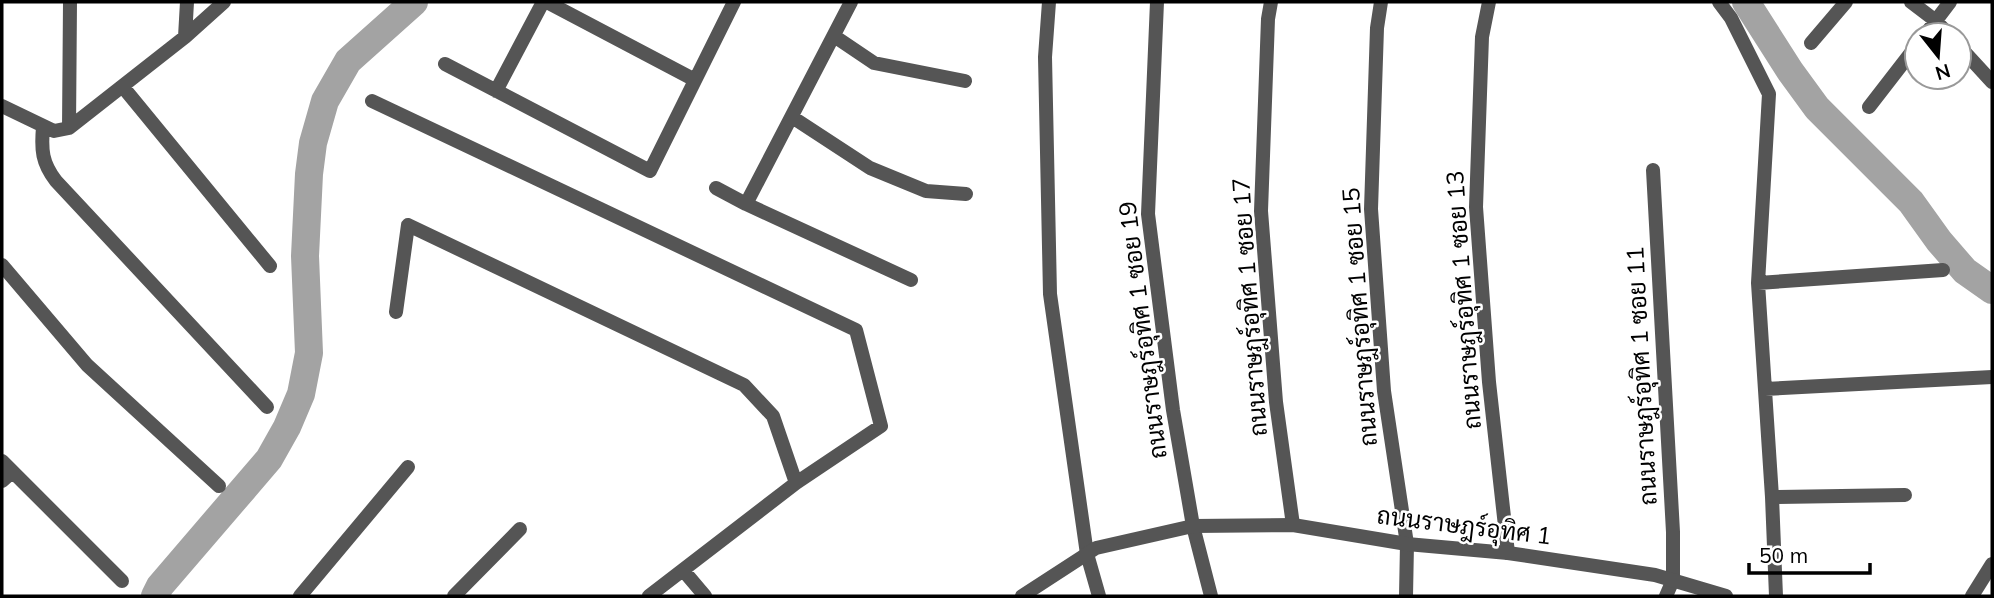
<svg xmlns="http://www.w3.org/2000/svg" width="1994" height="598" font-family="Mulish,Sarabun,sans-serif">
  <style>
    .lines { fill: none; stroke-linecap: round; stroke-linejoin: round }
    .river { stroke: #a3a3a3; stroke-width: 28 }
    .minor { stroke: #555; stroke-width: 14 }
    .tertiary { stroke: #555; stroke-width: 14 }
    .labels { text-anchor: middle; stroke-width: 5; stroke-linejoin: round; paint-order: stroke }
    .street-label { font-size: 24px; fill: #000; stroke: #fff }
  </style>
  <rect width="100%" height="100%" fill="#fff"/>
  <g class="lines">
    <path class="river" d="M1746,2L1790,71L1817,108L1911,202L1939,241L1965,271L1992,290
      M155,596L160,586L269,459L287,427L301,394L309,353L305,256L309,174L313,143L325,101L348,61L414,2"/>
    <path class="minor" d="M547,2L695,80
      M1049,2L1045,57L1050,294L1087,554L1099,596
      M1157,2L1148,214L1173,410L1193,526L1211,596
      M1271,2L1268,19L1261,211L1276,402L1293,525
      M1381,2L1377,28L1371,209L1384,391L1407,544L1406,596
      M1489,2L1482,37L1476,207L1489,382L1508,553
      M1719,2L1731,18L1769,94L1758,283L1772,497L1776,596
      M1911,2L1936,21L1949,35
      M1925,35L1950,2
      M834,36L874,63L965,81
      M185,37L187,2
      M1811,43L1846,2
      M1959,46L1992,82
      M445,64L650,171L734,2
      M123,87L270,266
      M496,91L543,2
      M372,101L856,330L881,426L796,483L649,596
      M2,106L54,131L69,128L185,37L224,2
      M1869,107L1917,45
      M792,117L870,168L926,191L966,194
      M43,127C41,150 42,163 56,181L267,407
      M69,128L70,2
      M1653,170L1673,532V580L1666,596
      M716,188L746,204L911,280
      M746,204L851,2
      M2,265L87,365L219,486
      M1758,283L1943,270
      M396,312L408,225L744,385L773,416L796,483
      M1765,389L1992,377
      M2,461L122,581
      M2,481L12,472
      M1772,497L1905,495
      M683,570L705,596
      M300,596L408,467
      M454,596L520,529
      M1972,596L1992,564"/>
    <path class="tertiary" d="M1022,596L1096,548L1193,526L1293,525L1407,544L1508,553L1655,575L1726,596"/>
  </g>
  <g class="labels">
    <g class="street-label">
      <text transform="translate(1464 300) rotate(-94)" y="8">ถนนราษฎร์อุทิศ 1 ซอย 13</text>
      <text transform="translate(1250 307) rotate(-94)" y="8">ถนนราษฎร์อุทิศ 1 ซอย 17</text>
      <text transform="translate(1360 317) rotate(-94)" y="8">ถนนราษฎร์อุทิศ 1 ซอย 15</text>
      <text transform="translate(1143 330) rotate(-97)" y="8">ถนนราษฎร์อุทิศ 1 ซอย 19</text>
      <text transform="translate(1642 376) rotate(-93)" y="8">ถนนราษฎร์อุทิศ 1 ซอย 11</text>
      <text transform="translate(1464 526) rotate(7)" y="8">ถนนราษฎร์อุทิศ 1</text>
    </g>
  </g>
  <rect width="1994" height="598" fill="none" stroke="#000000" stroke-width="7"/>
  <g transform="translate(1938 56) rotate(163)"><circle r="33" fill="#ffffff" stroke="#999999" stroke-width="2"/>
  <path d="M0-5L12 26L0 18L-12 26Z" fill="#000000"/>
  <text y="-10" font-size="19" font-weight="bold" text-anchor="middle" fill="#000000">N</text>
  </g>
  <path d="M1749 563v10h121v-10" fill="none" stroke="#000000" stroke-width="3.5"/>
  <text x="1759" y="563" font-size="21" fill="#000000" stroke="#ffffff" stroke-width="5" paint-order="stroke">50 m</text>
</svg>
